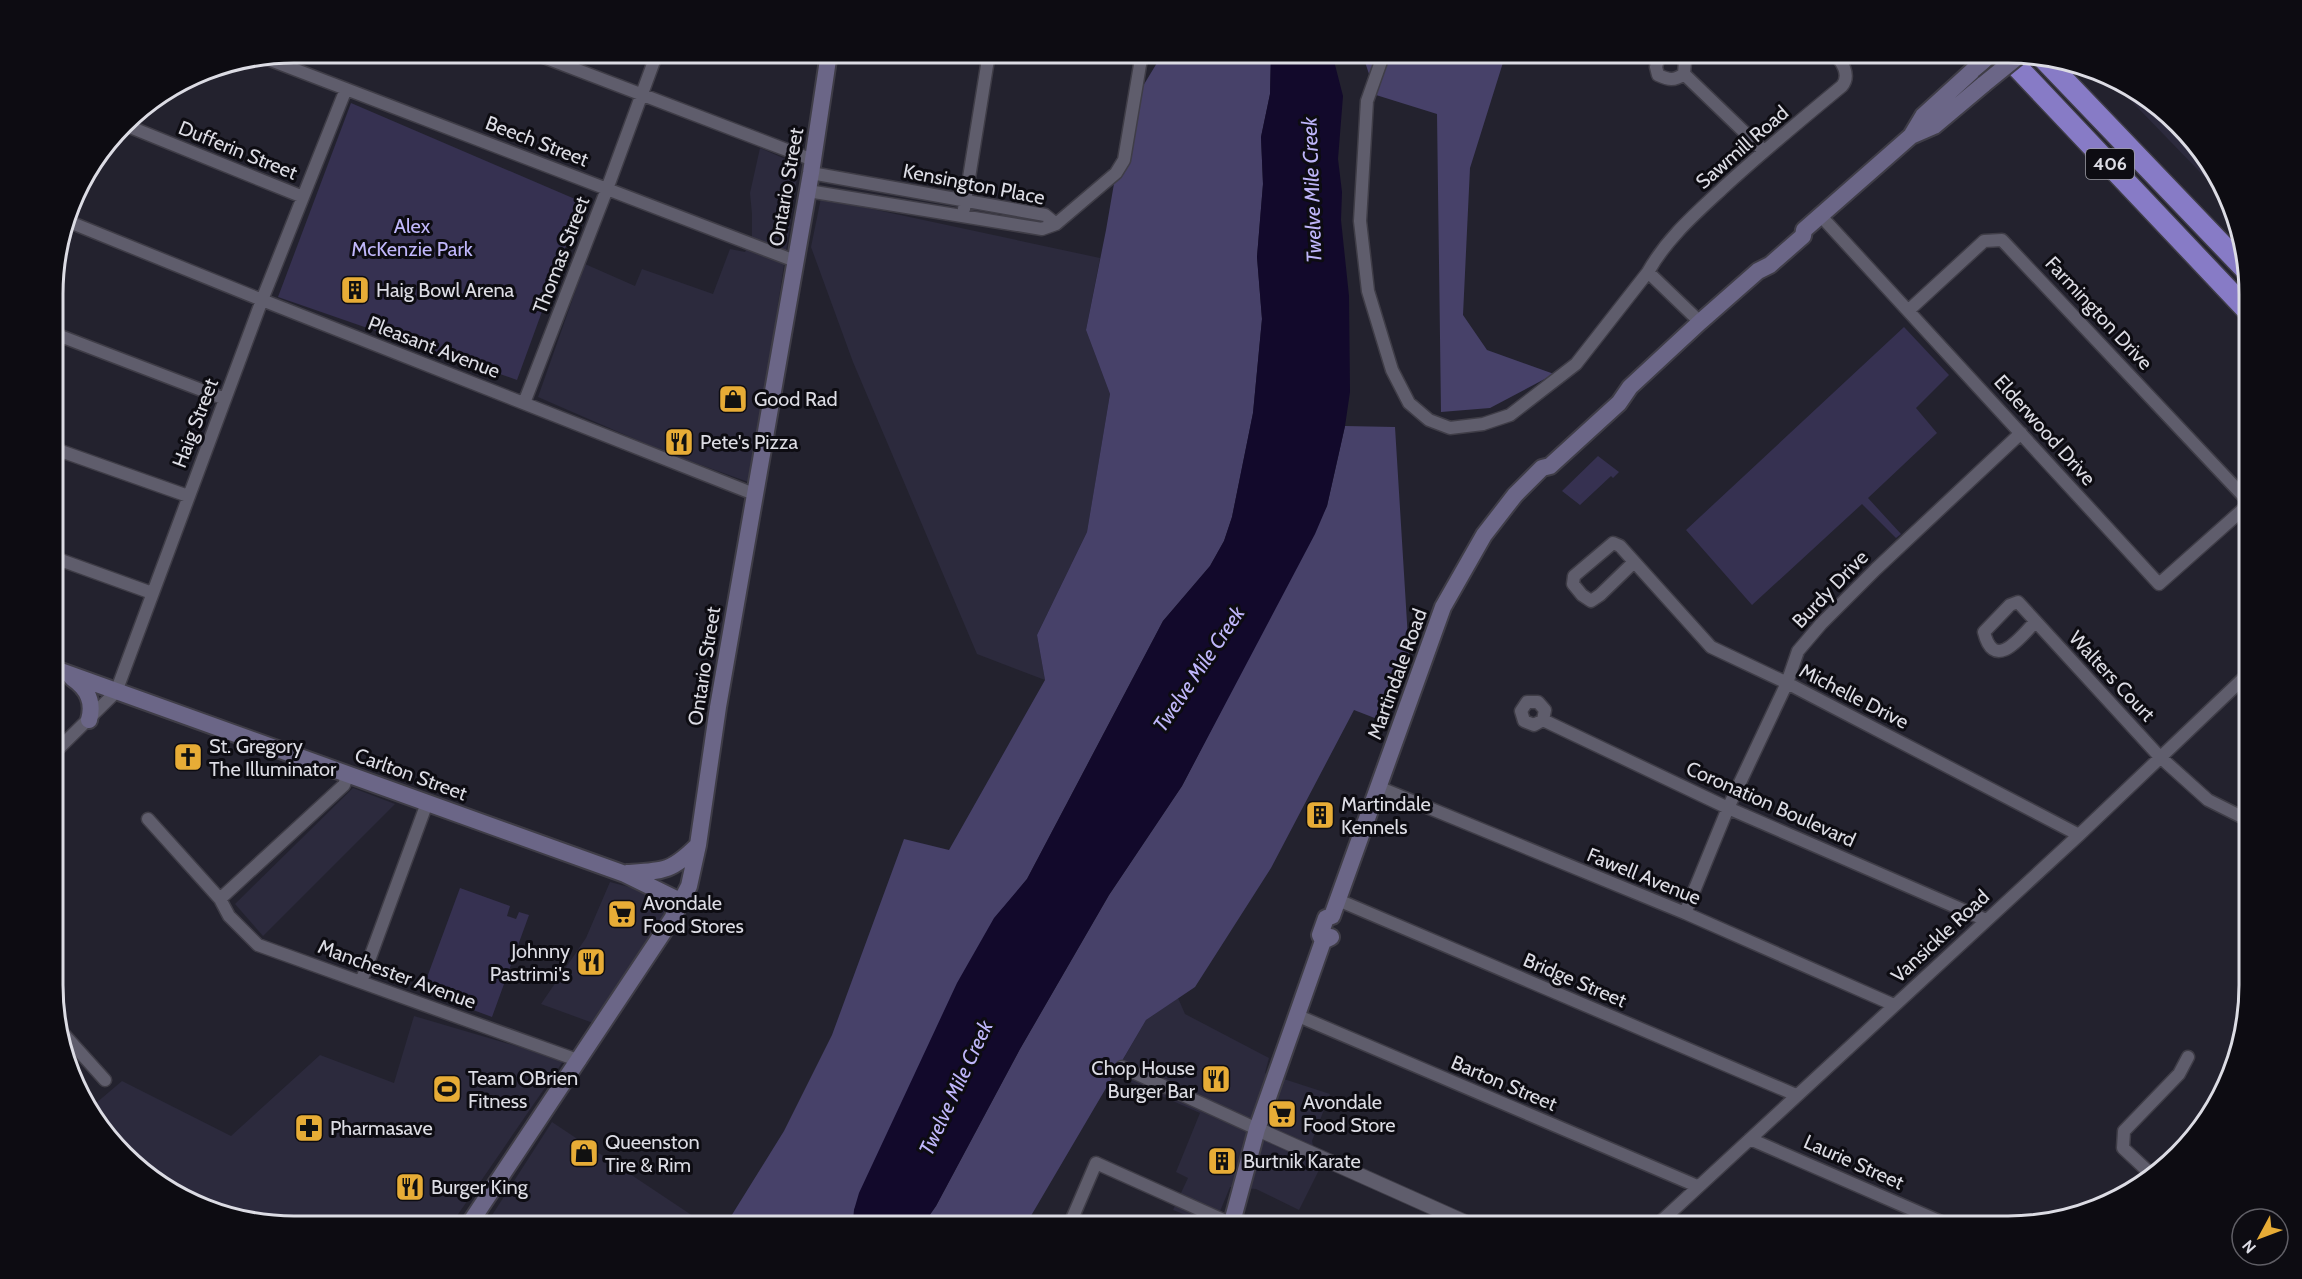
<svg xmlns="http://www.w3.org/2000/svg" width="2302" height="1279" font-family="Cabin,sans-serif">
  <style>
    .built { fill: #2c2a3d }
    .green { fill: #363151 }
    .forest { fill: #474169 }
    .water { fill: #12092b }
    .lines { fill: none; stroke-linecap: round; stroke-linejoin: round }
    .minor-casing { stroke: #3f3d47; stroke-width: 15 }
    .tertiary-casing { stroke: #3f3d47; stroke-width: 16 }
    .secondary-casing { stroke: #3f3d47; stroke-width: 20 }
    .motorway-casing { stroke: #3f3d47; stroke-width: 24 }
    .minor { stroke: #5f5d6c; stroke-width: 12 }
    .tertiary { stroke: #5f5d6c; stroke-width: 14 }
    .secondary { stroke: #6b6687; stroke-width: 16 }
    .motorway { stroke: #877bc6; stroke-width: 21 }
    .secondary-bridge-casing { stroke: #3f3d47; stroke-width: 20; stroke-linecap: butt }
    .secondary-bridge { stroke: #6b6687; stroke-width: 16 }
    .labels { text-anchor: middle; stroke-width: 6; stroke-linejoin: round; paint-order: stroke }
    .shield { fill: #0d0c12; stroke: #9e9ea5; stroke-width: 1.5 }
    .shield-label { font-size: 18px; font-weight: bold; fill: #dcdce4 }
    .street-label { font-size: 20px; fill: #dcdce4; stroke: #0d0c12 }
    .park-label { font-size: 20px; fill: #c0b7fb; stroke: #0d0c12 }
    .poi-label { font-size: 20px; fill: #dcdce4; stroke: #0d0c12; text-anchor: start }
    .water-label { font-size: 21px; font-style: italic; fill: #bfb6fa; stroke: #0d0c12 }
    .rim { fill: none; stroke: #dcdce4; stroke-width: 3 }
  </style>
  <rect width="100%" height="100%" fill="#23222e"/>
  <path class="built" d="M2107,76L2129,85L2209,160L2230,203Z
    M760,148L799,165L751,483L662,451L538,397L585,264L635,286L642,269L713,294L730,249L745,252L752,237V214L750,193Z
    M821,198L1100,258L1086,330L1110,394L1087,532L1037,635L1045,680L977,654L853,362L811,247Z
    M353,788L395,804L263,936L235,904Z
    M610,882L663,896L665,916L593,1023L541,1004L586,938Z
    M1178,998L1185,1014L1269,1058L1265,1073L1330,1094L1312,1141L1319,1170L1299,1210L1256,1189L1230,1187L1214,1226L1173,1210L1188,1178L1176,1172L1200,1113L1114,1075L1146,1020Z
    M414,1016L564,1060L450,1226H293L232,1218L173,1194L93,1119L89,1109L122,1081L231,1136L320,1055L394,1083Z
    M552,1122L708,1226H485Z"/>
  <path class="green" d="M351,103L582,202L517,380L278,297Z
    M1904,327L1949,375L1916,408L1937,433L1868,498L1901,534L1896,538L1862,504L1752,605L1686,530Z
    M1598,456L1619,472L1613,478L1611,476L1580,505L1562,491Z
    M460,888L510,906L507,916L516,919L519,912L529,915L492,1017L422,991Z"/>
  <path class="forest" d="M1163,53H1271L1270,94L1261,137L1263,184L1257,257L1262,319L1253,413L1232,517L1224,541L1210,566L1163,621L1027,879L995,918L854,1210L853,1226H725L784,1131L832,1035L904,839L949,850L1045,680L1037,635L1087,532L1110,394L1086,330L1106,230L1126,114Z
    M1362,53H1506L1470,168L1463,315L1487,350L1554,374L1490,408L1441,412L1437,114L1376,95Z
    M1345,426L1395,427L1409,655L1385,722L1354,710L1271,868L1195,987L1146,1020L1025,1226H922L936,1206L1020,1049L1109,895L1182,786L1327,506Z"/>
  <path class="water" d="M1271,53H1332L1343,96L1338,159L1342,192L1341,220L1349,296L1350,392L1345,426L1327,506L1315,534L1182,786L1109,895L1020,1049L936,1206L922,1226H853L854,1210L859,1193L957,983L994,918L1027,879L1163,621L1210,566L1224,541L1232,517L1253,413L1262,319L1257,257L1263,184L1261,137L1270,94Z"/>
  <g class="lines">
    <g class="minor-casing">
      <path id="minor" d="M533,53L813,160
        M1384,53L1367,101L1360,221L1368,291L1392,370L1409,403L1429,420L1450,428L1483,424L1510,415L1576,364L1648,272C1667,238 1695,214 1724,187C1762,152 1802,119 1842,86C1851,75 1842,61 1833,53
        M1664,53L1659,56L1656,67L1658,75C1669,80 1674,81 1684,74
        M1678,53L1685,61L1684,74L1764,151
        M265,58L795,261
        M125,125L303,197
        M811,173L1045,215L1056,224
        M808,191L1042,229L1056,224L1116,173L1124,160L1142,53
        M964,209L989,53
        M1820,215L2159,584L2249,504
        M67,221L262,300L754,494
        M1648,272L1700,322
        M1909,310L1984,241L2002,240L2249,502
        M55,334L225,399
        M524,403L607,189L657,53
        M55,449L188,496
        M55,558L152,593
        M1634,562L1600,595L1591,601L1582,595L1573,584L1574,576L1613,543L1620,546L1711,647L1787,683L2079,835
        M2035,622C2021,637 1994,673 1984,632L2010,605L2018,602L2159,756L2208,800L2242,817L2249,818
        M1527,702H1538L1545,710L1543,720L1534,725L1524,721L1521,711Z
        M1543,720L1728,808L1986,920
        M55,752L116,692L262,300L346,89
        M1378,787L1685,913L1894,1005
        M148,819L220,899L229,916L258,945L580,1061
        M220,899L344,785L348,774
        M1338,900L1796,1095
        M1685,913L1728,808L1787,683L1798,651L1821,624L1876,569L2021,433
        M361,982L427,803
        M1296,1015L1697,1186
        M60,1030L105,1080
        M1122,1067L1257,1129
        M1750,1139L1941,1222
        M2152,1175L2123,1148L2124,1131L2179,1074L2188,1057
        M1069,1226L1096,1163L1232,1224
        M1656,1226L2079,835L2249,673"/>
    </g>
    <g class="tertiary-casing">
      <path id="tertiary" d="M1257,1129L1474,1226"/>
    </g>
    <g class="secondary-casing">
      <path id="secondary" d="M1911,136L1934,126L1984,84
        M55,669L625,874L682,902
        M72,678C88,689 94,702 89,720
        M627,873C664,871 671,872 698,845
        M1323,941L1320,935L1326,918L1332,916L1443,607L1484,535L1515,495L1542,468L1550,466L1619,403L1630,387L1700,322L1758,271L1770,265L1803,236L1804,230L1911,136L1923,116L1992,53
        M468,1226L672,919L689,886L698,845L718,707L811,173L829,53
        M1231,1226L1257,1129L1323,941L1331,937"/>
    </g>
    <g class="motorway-casing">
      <path id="motorway" d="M2004,53L2249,312
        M2042,57L2248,272"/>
    </g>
    <use href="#minor" class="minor"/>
    <use href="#tertiary" class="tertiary"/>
    <use href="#secondary" class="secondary"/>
    <use href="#motorway" class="motorway"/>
    <g class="secondary-bridge-casing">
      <path id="secondary-bridge" d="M1984,84L2021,54"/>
    </g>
    <use href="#secondary-bridge" class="secondary-bridge"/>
  </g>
  <defs>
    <g id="building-square" transform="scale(1.5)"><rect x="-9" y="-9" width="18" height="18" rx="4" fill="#e7ac36" stroke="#0d0c12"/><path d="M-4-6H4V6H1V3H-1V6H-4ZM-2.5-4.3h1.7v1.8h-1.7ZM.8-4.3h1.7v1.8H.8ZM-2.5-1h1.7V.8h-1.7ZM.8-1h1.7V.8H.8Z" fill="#111"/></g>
    <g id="shop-square" transform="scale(1.5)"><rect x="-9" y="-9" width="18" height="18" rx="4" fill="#e7ac36" stroke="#0d0c12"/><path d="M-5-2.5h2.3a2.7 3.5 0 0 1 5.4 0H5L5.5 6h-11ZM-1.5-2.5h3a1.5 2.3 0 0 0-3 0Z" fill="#111"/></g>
    <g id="restaurant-square" transform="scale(1.5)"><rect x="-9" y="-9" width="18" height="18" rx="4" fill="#e7ac36" stroke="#0d0c12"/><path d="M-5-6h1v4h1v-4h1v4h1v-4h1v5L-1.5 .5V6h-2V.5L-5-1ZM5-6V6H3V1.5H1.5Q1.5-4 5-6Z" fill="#111"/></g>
    <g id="church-square" transform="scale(1.5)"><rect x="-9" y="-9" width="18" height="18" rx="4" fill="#e7ac36" stroke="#0d0c12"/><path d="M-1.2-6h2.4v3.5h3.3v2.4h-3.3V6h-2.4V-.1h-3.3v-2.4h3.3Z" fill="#111"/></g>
    <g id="supermarket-square" transform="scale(1.5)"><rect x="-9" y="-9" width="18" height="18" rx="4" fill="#e7ac36" stroke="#0d0c12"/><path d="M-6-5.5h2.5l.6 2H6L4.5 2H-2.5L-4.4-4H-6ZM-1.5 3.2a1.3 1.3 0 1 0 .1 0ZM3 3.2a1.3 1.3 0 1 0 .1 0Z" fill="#111"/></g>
    <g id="stadium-square" transform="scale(1.5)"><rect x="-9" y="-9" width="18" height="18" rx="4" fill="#e7ac36" stroke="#0d0c12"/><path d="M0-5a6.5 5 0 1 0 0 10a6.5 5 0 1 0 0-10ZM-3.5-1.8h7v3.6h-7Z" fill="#111"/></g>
    <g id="pharmacy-square" transform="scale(1.5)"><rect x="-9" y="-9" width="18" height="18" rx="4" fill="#e7ac36" stroke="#0d0c12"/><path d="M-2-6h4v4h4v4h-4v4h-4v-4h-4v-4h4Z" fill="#111"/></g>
  </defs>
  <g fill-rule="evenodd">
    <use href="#building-square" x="355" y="290"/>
    <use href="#shop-square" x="733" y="399"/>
    <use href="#restaurant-square" x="679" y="442"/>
    <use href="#church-square" x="188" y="757"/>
    <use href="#building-square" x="1320" y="815"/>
    <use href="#supermarket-square" x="622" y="914"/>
    <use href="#restaurant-square" x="591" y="962"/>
    <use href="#restaurant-square" x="1216" y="1079"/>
    <use href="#stadium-square" x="447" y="1089"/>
    <use href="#supermarket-square" x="1282" y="1114"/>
    <use href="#pharmacy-square" x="309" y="1128"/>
    <use href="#shop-square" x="584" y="1153"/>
    <use href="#building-square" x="1222" y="1161"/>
    <use href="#restaurant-square" x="410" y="1187"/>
  </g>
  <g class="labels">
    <rect class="shield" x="2086" y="149" width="48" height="30" rx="4.5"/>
    <g class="shield-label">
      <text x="2110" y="170">406</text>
    </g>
    <g class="street-label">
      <text transform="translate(537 141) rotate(21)" y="7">Beech Street</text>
      <text transform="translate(1742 147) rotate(-41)" y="7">Sawmill Road</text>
      <text transform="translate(238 150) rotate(22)" y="7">Dufferin Street</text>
      <text transform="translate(974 184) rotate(11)" y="7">Kensington Place</text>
      <text transform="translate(786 187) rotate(-80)" y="7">Ontario Street</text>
      <text transform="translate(561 255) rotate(-69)" y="7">Thomas Street</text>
      <text transform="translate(2099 313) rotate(47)" y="7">Farmington Drive</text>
      <text transform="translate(434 347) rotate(21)" y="7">Pleasant Avenue</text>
      <text transform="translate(195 423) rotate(-69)" y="7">Haig Street</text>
      <text transform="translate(2045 430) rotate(48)" y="7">Elderwood Drive</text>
      <text transform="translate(1830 589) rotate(-46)" y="7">Burdy Drive</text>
      <text transform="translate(704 666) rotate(-81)" y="7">Ontario Street</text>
      <text transform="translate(1397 674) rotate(-70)" y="7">Martindale Road</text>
      <text transform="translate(2112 676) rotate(47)" y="7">Walters Court</text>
      <text transform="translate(1854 696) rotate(27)" y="7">Michelle Drive</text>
      <text transform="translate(411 774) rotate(20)" y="7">Carlton Street</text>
      <text transform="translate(1771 804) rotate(24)" y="7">Coronation Boulevard</text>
      <text transform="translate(1644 876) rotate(22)" y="7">Fawell Avenue</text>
      <text transform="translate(1940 936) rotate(-43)" y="7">Vansickle Road</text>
      <text transform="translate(397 974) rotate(20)" y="7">Manchester Avenue</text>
      <text transform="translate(1575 980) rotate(23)" y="7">Bridge Street</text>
      <text transform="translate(1504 1083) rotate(23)" y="7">Barton Street</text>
      <text transform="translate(1854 1162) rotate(24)" y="7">Laurie Street</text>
    </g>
    <g class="park-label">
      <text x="412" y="233">Alex<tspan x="412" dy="23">McKenzie Park</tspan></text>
    </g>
    <g class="poi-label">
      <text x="376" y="297">Haig Bowl Arena</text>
      <text x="754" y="406">Good Rad</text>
      <text x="700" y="449">Pete's Pizza</text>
      <text x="209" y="753">St. Gregory<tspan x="209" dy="23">The Illuminator</tspan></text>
      <text x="1341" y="811">Martindale<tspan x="1341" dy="23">Kennels</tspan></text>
      <text x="643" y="910">Avondale<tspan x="643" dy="23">Food Stores</tspan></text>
      <text x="570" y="958" text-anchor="end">Johnny<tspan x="570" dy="23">Pastrimi's</tspan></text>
      <text x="1195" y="1075" text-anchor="end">Chop House<tspan x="1195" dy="23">Burger Bar</tspan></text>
      <text x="468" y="1085">Team OBrien<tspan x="468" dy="23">Fitness</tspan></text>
      <text x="1303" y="1109">Avondale<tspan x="1303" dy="23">Food Store</tspan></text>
      <text x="330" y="1135">Pharmasave</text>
      <text x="605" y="1149">Queenston<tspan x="605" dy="23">Tire &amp; Rim</tspan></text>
      <text x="1243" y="1168">Burtnik Karate</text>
      <text x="431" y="1194">Burger King</text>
    </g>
    <g class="water-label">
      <text transform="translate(1312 190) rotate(-92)" y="7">Twelve Mile Creek</text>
      <text transform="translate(1199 669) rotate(-56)" y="7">Twelve Mile Creek</text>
      <text transform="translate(956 1088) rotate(-65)" y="7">Twelve Mile Creek</text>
    </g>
  </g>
  <path d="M0 0H2302V1279H0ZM294 63H2008A231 231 0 0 1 2239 294V985A231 231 0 0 1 2008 1216H294A231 231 0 0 1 63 985V294A231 231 0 0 1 294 63Z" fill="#0d0c12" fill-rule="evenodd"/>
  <path class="rim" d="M294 63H2008A231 231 0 0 1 2239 294V985A231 231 0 0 1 2008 1216H294A231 231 0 0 1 63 985V294A231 231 0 0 1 294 63Z"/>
  <g transform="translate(2260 1237) rotate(229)"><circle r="28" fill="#0d0c12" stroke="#605f66" stroke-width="1.5"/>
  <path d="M0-4.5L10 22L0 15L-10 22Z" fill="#e7ac36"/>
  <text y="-9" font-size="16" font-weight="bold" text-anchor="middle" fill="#dcdce4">N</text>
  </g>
</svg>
